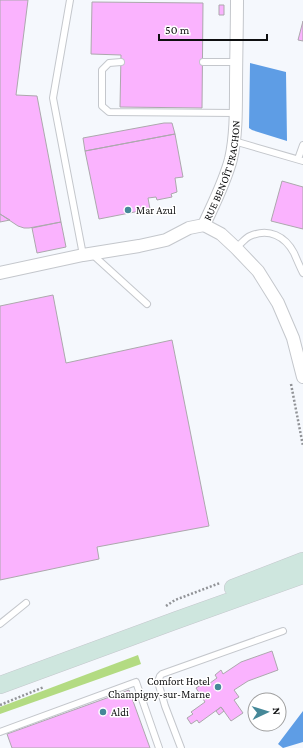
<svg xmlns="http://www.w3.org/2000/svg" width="303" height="748" font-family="'Crimson Pro',serif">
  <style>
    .green { fill: #b3db82 }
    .water { fill: #5e9de5 }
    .building { fill: #fab3fe; stroke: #aca8ad }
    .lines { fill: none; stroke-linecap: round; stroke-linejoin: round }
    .service-casing { stroke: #c4c7cc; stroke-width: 8 }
    .minor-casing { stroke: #c4c7cc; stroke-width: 14 }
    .secondary-casing { stroke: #c4c7cc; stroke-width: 18 }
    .path { stroke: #919397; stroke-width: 2.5; stroke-dasharray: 2 2; stroke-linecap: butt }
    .service { stroke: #fff; stroke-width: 6 }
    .minor { stroke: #fff; stroke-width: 12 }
    .secondary { stroke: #cee6de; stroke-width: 17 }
    .poi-dot { fill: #458898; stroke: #fff; stroke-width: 1.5 }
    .labels { text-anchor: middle; stroke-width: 3; stroke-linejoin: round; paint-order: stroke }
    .street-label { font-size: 11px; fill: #0e0f10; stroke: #fff }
    .poi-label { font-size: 11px; fill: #0e0f10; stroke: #fff; text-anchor: start }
  </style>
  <rect width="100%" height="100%" fill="#f5f8fd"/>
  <path class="green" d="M138,655L141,664L0,714V707Z"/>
  <path class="water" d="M250,63L286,72L287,141L252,130L249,128Z
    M303,711V742L283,748L278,744Z"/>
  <path class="building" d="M0,0H28L16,95L37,96L61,222L29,228H24L18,226L0,214Z
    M92,2L203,3L202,108L120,107L121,55L91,54Z
    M219,5H224V15H219Z
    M303,21V41L298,40Z
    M164,123H172L175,134L85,151L83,138Z
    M175,134L183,177L175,178L177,192L171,194L172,197L157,200L156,197L148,198L150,209L99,219L85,151Z
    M282,181L303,187V229L271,221Z
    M0,214L10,220L0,222Z
    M61,222L66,247L37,253L32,228Z
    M53,295L66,363L172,340L209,526L97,547L99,559L0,580V306Z
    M272,651L278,670L248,681L234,690L239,697L234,700L243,713L231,721L221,707L199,723L197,720L191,724L187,718L193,714L191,712L205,702L196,688L204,683L206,686L217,678L215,675L221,670L223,674L241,662Z
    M129,690L150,748H12L7,734Z
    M221,707L224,711L219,715L216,711Z"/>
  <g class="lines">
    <g class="service-casing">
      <path id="service" d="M70,0L53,98L83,255
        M121,62L109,63L102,70V106L109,112L236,113
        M203,62H236
        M234,141L303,161
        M298,159L303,145
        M236,248C241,244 245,238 250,236C269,228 285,236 294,253C297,260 300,267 303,273
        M92,254L147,304
        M0,624L26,603
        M0,732L136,682L159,748
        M181,748L165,706L158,682L160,676L162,674L283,631"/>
    </g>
    <g class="minor-casing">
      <g id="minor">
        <path id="s1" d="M204,225C214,203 225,182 231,159C236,137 236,112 236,89C236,59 237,30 237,0"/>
        <path d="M204,225L221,234L236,248L258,271L278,303L293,338L303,377"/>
        <path d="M0,273L83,255L139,246L166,240L189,228L204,225"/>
      </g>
    </g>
    <g class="secondary-casing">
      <path id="secondary" d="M233,588L303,561
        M0,685L177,620L303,575"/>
    </g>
    <path class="path" d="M291,384L303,446
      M166,606L175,600L220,583
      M0,705L44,687"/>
    <use href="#service" class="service"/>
    <use href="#minor" class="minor"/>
    <use href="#secondary" class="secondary"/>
  </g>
  <g class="poi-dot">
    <circle cx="128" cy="210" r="4"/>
    <circle cx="218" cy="687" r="4"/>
    <circle cx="103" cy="712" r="4"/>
  </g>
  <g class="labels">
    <g class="street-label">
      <text dy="4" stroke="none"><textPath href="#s1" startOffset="58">RUE BENOÎT FRACHON</textPath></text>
    </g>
    <g class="poi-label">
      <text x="136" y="214">Mar Azul</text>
      <text x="210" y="685" text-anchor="end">Comfort Hotel<tspan x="210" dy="13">Champigny-sur-Marne</tspan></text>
      <text x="111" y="716">Aldi</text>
    </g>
  </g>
  <g transform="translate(267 712) rotate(86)"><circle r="19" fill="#ffffff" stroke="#9f9f9f"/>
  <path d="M0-3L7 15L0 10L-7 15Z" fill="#458898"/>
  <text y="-6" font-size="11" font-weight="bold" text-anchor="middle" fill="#0e0f10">N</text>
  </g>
  <path d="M159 34v6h108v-6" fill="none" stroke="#0e0f10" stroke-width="2"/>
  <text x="165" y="34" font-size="12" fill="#0e0f10" stroke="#ffffff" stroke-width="3" paint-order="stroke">50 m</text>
</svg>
